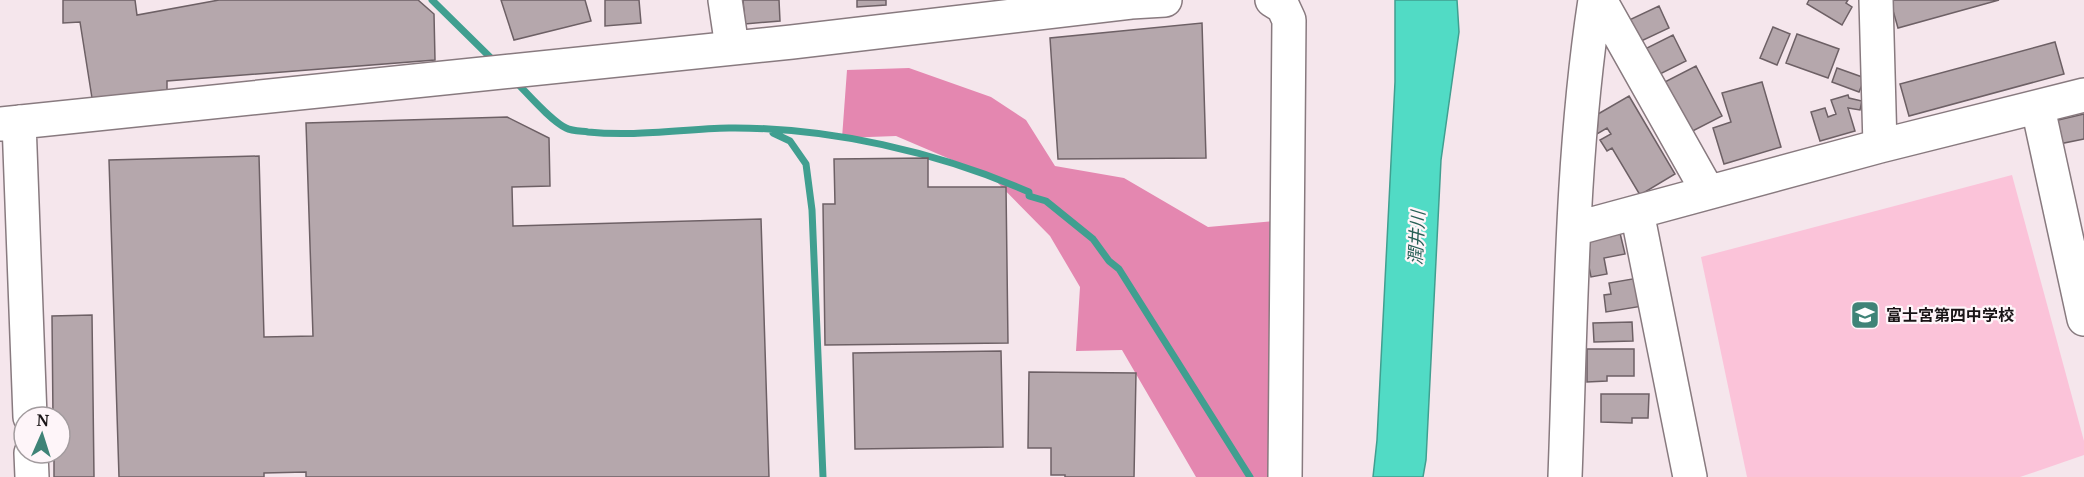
<svg xmlns="http://www.w3.org/2000/svg" width="2084" height="477" font-family="'Noto Serif','Noto Sans JP',serif">
  <style>
    .green { fill: #fbc3d9 }
    .forest { fill: #e487b0 }
    .water { fill: #51dbc5; stroke: #409f90; stroke-width: 1.5 }
    .lines { fill: none; stroke-linecap: round; stroke-linejoin: round }
    .stream { stroke: #409f90; stroke-width: 7 }
    .building { fill: #b5a7ac; stroke: #6d6065; stroke-width: 1.5 }
    .minor-casing { stroke: #887a7f; stroke-width: 36 }
    .minor { stroke: #fff; stroke-width: 33 }
    .labels { text-anchor: middle; stroke-width: 4.5; stroke-linejoin: round; paint-order: stroke }
    .poi-label { font-size: 16px; font-weight: bold; fill: #191416; stroke: #fef5f9; text-anchor: start }
    .water-label { font-size: 18px; font-style: italic; fill: #286056; stroke: #fef5f9 }
  </style>
  <rect width="100%" height="100%" fill="#f5e6ec"/>
  <path class="green" d="M2012,175L2084,441V455L2020,477H1747L1701,257Z"/>
  <path class="forest" d="M909,68L991,97L1026,120L1055,166L1124,178L1208,227L1275,221V477H1196L1122,350L1076,351L1080,287L1050,236L992,177L896,136L842,138L847,70Z"/>
  <path class="water" d="M1395,0H1457L1459,32L1441,160L1426,460L1423,477H1373L1377,440L1395,82Z"/>
  <g class="lines">
    <path class="stream" d="M432,0L495,62
      M516,82C528,94 551,121 566,128C572,131 581,131 588,132C635,137 682,129 729,128C829,127 938,152 1029,192V196L1046,201L1093,239L1109,261L1119,269L1250,477
      M773,133L790,141L806,164L812,210L823,477"/>
  </g>
  <path class="building" d="M63,0H135L137,15L219,0H418L434,14L435,60L167,81V90L92,98L80,22L63,23Z
    M501,0H585L591,21L514,40Z
    M605,0H639L641,23L605,26Z
    M743,0H779L780,21L745,24Z
    M857,0H886V5L857,7Z
    M1809,0H1848L1846,3L1852,7L1842,25L1807,4Z
    M1890,0H1999L1898,28Z
    M1659,6L1669,28L1637,43L1627,21Z
    M1202,23L1206,158L1058,159L1050,38Z
    M1773,27L1790,34L1777,65L1760,58Z
    M1797,34L1839,49L1828,78L1786,63Z
    M1673,35L1686,61L1648,80L1635,54Z
    M2055,42L2064,74L1909,116L1900,84Z
    M1696,66L1722,116L1679,138L1653,88Z
    M1837,68L1865,78L1859,92L1832,82Z
    M1762,82L1781,147L1724,164L1713,128L1731,122L1722,93Z
    M1848,95L1849,98L1862,101L1860,110L1848,108L1855,131L1820,141L1811,112L1825,108L1828,117L1836,114L1831,100Z
    M1629,96L1675,174L1640,195L1612,148L1607,151L1600,140L1611,134L1607,128L1597,134L1598,114Z
    M2084,114V139L2059,144L2054,121Z
    M507,117L549,138L550,186L512,187L513,226L761,219L769,477H306V472L264,473V477H119L109,160L259,156L264,337L313,336L306,123Z
    M928,158V187H1006L1008,343L825,345L823,204H835L834,159Z
    M1620,233L1625,254L1604,258L1607,274L1591,277L1584,241Z
    M1638,278L1643,306L1606,312L1604,295L1611,294L1609,283Z
    M92,315L94,477H54V453H60V417H53L52,316Z
    M1632,322L1633,341L1594,342L1593,323Z
    M1587,349H1634V376H1607V381L1587,382Z
    M1001,351L1003,447L855,449L853,353Z
    M1029,372L1136,373L1134,477H1065V475H1051V448H1028Z
    M1601,394H1649L1648,418H1632V423L1601,422Z"/>
  <g class="lines">
    <g class="minor-casing">
      <path id="minor" d="M725,0L732,47
        M1272,0L1283,7L1289,20L1285,477
        M1600,0L1708,192
        M1876,0L1880,146
        M2038,108L2084,319
        M19,122L30,417
        M0,124L792,42L1131,2L1165,0
        M1637,212L1690,477
        M1574,229L1880,146L2084,95
        M31,453L32,477
        M1565,477C1571,318 1571,157 1595,0"/>
    </g>
    <use href="#minor" class="minor"/>
  </g>
  <defs>
    <g id="school-square" transform="scale(1.5)"><rect x="-9" y="-9" width="18" height="18" rx="4" fill="#3f8377" stroke="#fef5f9"/><path d="M0-5L7-2L0 1L-7-2ZM-4 1L0 2.5L4 1V4Q0 6-4 4Z" fill="#fff"/></g>
  </defs>
  <g fill-rule="evenodd">
    <use href="#school-square" x="1865" y="315"/>
  </g>
  <g class="labels">
    <g class="poi-label">
      <text x="1886" y="321">富士宮第四中学校</text>
    </g>
    <g class="water-label">
      <text transform="translate(1417 238) rotate(-87)" y="6">潤井川</text>
    </g>
  </g>
  <g transform="translate(42 435) rotate(3)"><circle r="28" fill="#fef5f9" stroke="#a29b9e" stroke-width="1.5"/>
  <path d="M0-4.5L10 22L0 15L-10 22Z" fill="#3f8377"/>
  <text y="-9" font-size="16" font-weight="bold" text-anchor="middle" fill="#191416">N</text>
  </g>
</svg>
